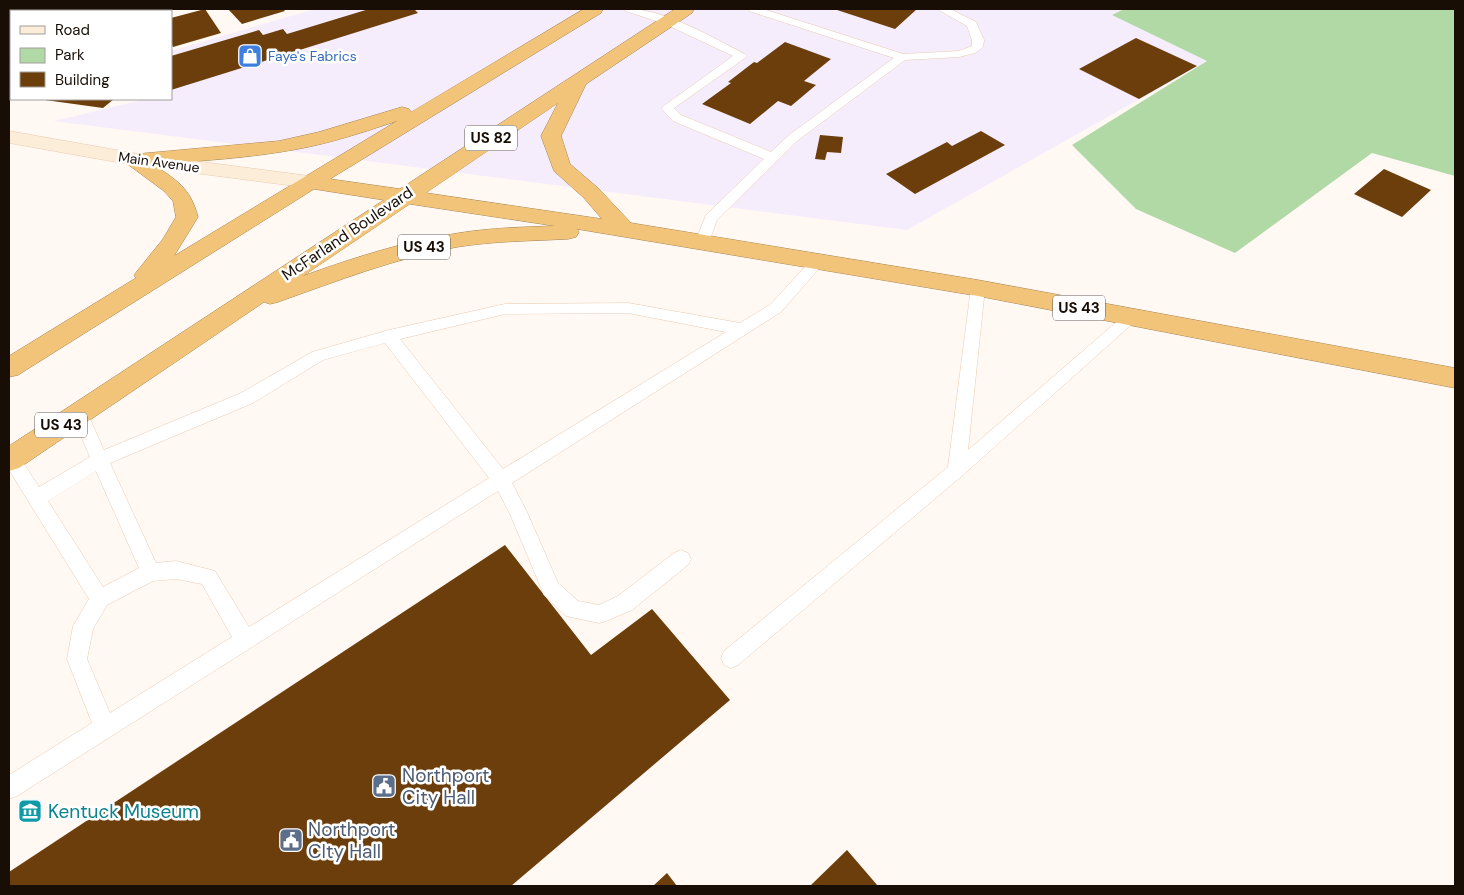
<svg xmlns="http://www.w3.org/2000/svg" width="1464" height="895" font-family="'DM Sans',sans-serif">
  <style>
    .commercial { fill: #f5ecfc }
    .green { fill: #b0d9a5 }
    .building { fill: #6c3e0b }
    .lines { fill: none; stroke-linecap: round; stroke-linejoin: round }
    .lane-casing { stroke: #eacbb1; stroke-width: 1 }
    .street-casing { stroke: #eacbb1; stroke-width: 1 }
    .secondary-casing { stroke: #eacbb1; stroke-width: 1 }
    .highway-casing { stroke: #a68451; stroke-width: 1 }
    .lane { fill: #fff; fill-rule: evenodd }
    .street { fill: #fff; fill-rule: evenodd }
    .secondary { fill: #fbedd7; fill-rule: evenodd }
    .highway { fill: #f2c47a; fill-rule: evenodd }
    .labels { text-anchor: middle; stroke-width: 5; stroke-linejoin: round; paint-order: stroke }
    .far-shop-label { font-size: 14px; fill: #366cbe; stroke: #fff; text-anchor: start }
    .far-street-label { font-size: 14px; fill: #180e05; stroke: #fff }
    .shield { fill: #fff; stroke: #5d5650; stroke-width: 1 }
    .shield-label { font-size: 15px; font-weight: bold; fill: #180e05 }
    .street-label { font-size: 16px; fill: #180e05; stroke: #fff }
    .near-service-label { font-size: 19px; fill: #4e5e75; stroke: #fff; text-anchor: start }
    .near-culture-label { font-size: 19px; fill: #0d838f; stroke: #fff; text-anchor: start }
  </style>
  <rect width="100%" height="100%" fill="#fff8f3"/>
  <path class="commercial" d="M315,9H1124L1112,15L1207,61L907,230L54,121L138,101L137,99H171V51Z"/>
  <path class="green" d="M1124,9H1455V176L1372,153L1235,253L1136,209L1072,145L1207,61L1112,15Z"/>
  <path class="building" d="M205,9L221,33L173,47L171,43V18Z
    M228,9H283L285,11L242,24Z
    M369,9H414L418,13L171,90V56L259,30L263,35L283,29L287,34Z
    M834,9H917L895,29Z
    M1136,38L1197,66L1139,99L1079,69Z
    M785,42L831,59L804,81L816,85L791,106L778,101L750,124L702,104L731,83L728,82L754,62L757,63Z
    M9,70H11V92H9Z
    M47,99H114L103,108L45,100Z
    M981,131L1005,145L915,194L886,174L947,142L952,146Z
    M820,135L843,137L841,153L827,152L825,160L815,159Z
    M1384,169L1431,190L1402,217L1354,194Z
    M505,545L591,655L652,609L730,700L511,886H9V872Z
    M847,850L878,886H810Z
    M667,873L677,886H653Z"/>
  <g class="lines">
    <g class="lane-casing">
      <path id="lane" d="M624,9C662,7 711,37 745,54L747,56L745,58L674,108L681,115L771,152L789,135L894,58L749,11L748,9H763L903,54L959,51L972,46V40L967,26L937,9H950L976,22L984,40L983,47L975,53L959,57L905,60L797,141L717,220L709,242L707,245H697L695,242L706,215L764,159L673,121L661,108L733,56L663,23L625,11Z
        M818,256L823,258L825,261L823,264L781,312L512,483L527,512L558,583L578,601L599,605L618,596L674,553L681,550L688,553L691,559L688,565L632,610L606,621L599,623L566,616L544,595L510,514L498,491L17,796L9,799V775L92,723L67,659L73,626L89,599L9,470V452L17,453L39,487L90,457L71,413L73,408L79,406L85,408L104,450L241,393L312,352L389,330L505,304L628,303L740,323L771,304L813,258ZM628,313L726,332L503,469L400,339L505,314ZM385,343L489,478L249,627L215,571L176,561L156,563L110,463L253,403L323,360ZM96,471L139,568L103,587L48,501ZM176,579L202,584L232,637L110,713L87,659L93,629L107,605L153,581Z
        M978,283L983,284L985,288L968,450L1127,313L1132,312L1137,313L1140,317L963,475L738,665L731,668L724,665L721,658L724,651L948,467L971,288L973,284Z"/>
    </g>
    <g class="street-casing">
      <path id="street" d="M98,9H123L122,11H97Z
        M9,32H11V43H9Z"/>
    </g>
    <g class="secondary-casing">
      <path id="secondary" d="M9,131L133,153L310,176L317,177L320,182L317,187L310,188L133,165L9,143Z"/>
    </g>
    <g class="highway-casing">
      <path id="highway" d="M584,9H603L601,13L330,179L400,189L675,9H694L692,13L586,84L561,136L570,164L598,188L631,223L978,280L1455,368V388L978,296L577,229L579,232L576,237L568,239C531,241 494,241 457,247C396,258 337,281 278,302L270,304L264,302L19,468L9,471V446L384,200L314,189L18,375L9,377V356L136,278L134,275L163,239L176,217L173,201L164,191L126,163L123,159L126,155L279,141L319,132L402,107L409,109L411,112ZM558,103L541,136L554,171L584,198L602,219L426,193ZM397,121L174,256L198,217C190,187 177,181 153,164C201,161 250,158 298,149C331,143 364,132 397,121ZM410,204L555,226C523,227 490,228 459,233C405,241 353,258 303,276Z"/>
    </g>
    <use href="#lane" class="lane"/>
    <use href="#street" class="street"/>
    <use href="#secondary" class="secondary"/>
    <use href="#highway" class="highway"/>
  </g>
  <defs>
    <g id="shop-square" transform="scale(1.25)"><rect x="-9" y="-9" width="18" height="18" rx="4" fill="#3f7fe0" stroke="#fff"/><path d="M-5-2.5h2.3a2.7 3.5 0 0 1 5.4 0H5L5.5 6h-11ZM-1.5-2.5h3a1.5 2.3 0 0 0-3 0Z" fill="#fff"/></g>
    <g id="civic-square" transform="scale(1.25)"><rect x="-9" y="-9" width="18" height="18" rx="4" fill="#5c6f8a" stroke="#fff"/><path d="M-.6-6.5H3V-4.5H.6V-3L4-1V1h2V6H-6V1h2V-1L-.6-3ZM-1.2 2.5V6h2.4V2.5Z" fill="#fff"/></g>
    <g id="museum-square" transform="scale(1.25)"><rect x="-9" y="-9" width="18" height="18" rx="4" fill="#0f9aa8" stroke="#fff"/><path d="M0-6L6-3V-2H-6V-3ZM-5-1h2V3h-2ZM-1-1h2V3h-2ZM3-1h2V3H3ZM-6 4H6V6H-6Z" fill="#fff"/></g>
  </defs>
  <g fill-rule="evenodd">
    <use href="#shop-square" x="250" y="56"/>
    <use href="#civic-square" x="384" y="786"/>
    <use href="#museum-square" x="30" y="811"/>
    <use href="#civic-square" x="291" y="840"/>
  </g>
  <g class="labels">
    <g class="far-shop-label">
      <text x="268" y="61">Faye's Fabrics</text>
    </g>
    <g class="far-street-label">
      <text transform="translate(159 162) rotate(8)" y="5">Main Avenue</text>
    </g>
    <g class="shield">
      <rect x="465" y="125.5" width="52" height="25" rx="4"/>
      <rect x="398" y="234.5" width="52" height="25" rx="4"/>
      <rect x="1053" y="295.5" width="52" height="25" rx="4"/>
      <rect x="35" y="412.5" width="52" height="25" rx="4"/>
    </g>
    <g class="shield-label">
      <text x="491" y="143">US 82</text>
      <text x="424" y="252">US 43</text>
      <text x="1079" y="313">US 43</text>
      <text x="61" y="430">US 43</text>
    </g>
    <g class="street-label">
      <text transform="translate(347 233) rotate(-34)" y="6">McFarland Boulevard</text>
    </g>
    <g class="near-service-label">
      <text x="402" y="782">Northport<tspan x="402" dy="22">City Hall</tspan></text>
      <text x="308" y="836">Northport<tspan x="308" dy="22">CIty Hall</tspan></text>
    </g>
    <g class="near-culture-label">
      <text x="48" y="818">Kentuck Museum</text>
    </g>
  </g>
  <rect width="1464" height="895" fill="none" stroke="#180e05" stroke-width="20"/>
  <rect x="10" y="10" width="162" height="90" fill="#ffffff" stroke="#a39f9b"/>
  <rect x="20" y="26" width="25" height="8" fill="#fbedd7" stroke="#a39f9b"/>
  <text x="55" y="35" font-size="15" fill="#180e05">Road</text>
  <rect x="20" y="48" width="25" height="15" fill="#b0d9a5" stroke="#a39f9b"/>
  <text x="55" y="60" font-size="15" fill="#180e05">Park</text>
  <rect x="20" y="72" width="25" height="15" fill="#6c3e0b" stroke="#a39f9b"/>
  <text x="55" y="85" font-size="15" fill="#180e05">Building</text>
</svg>
